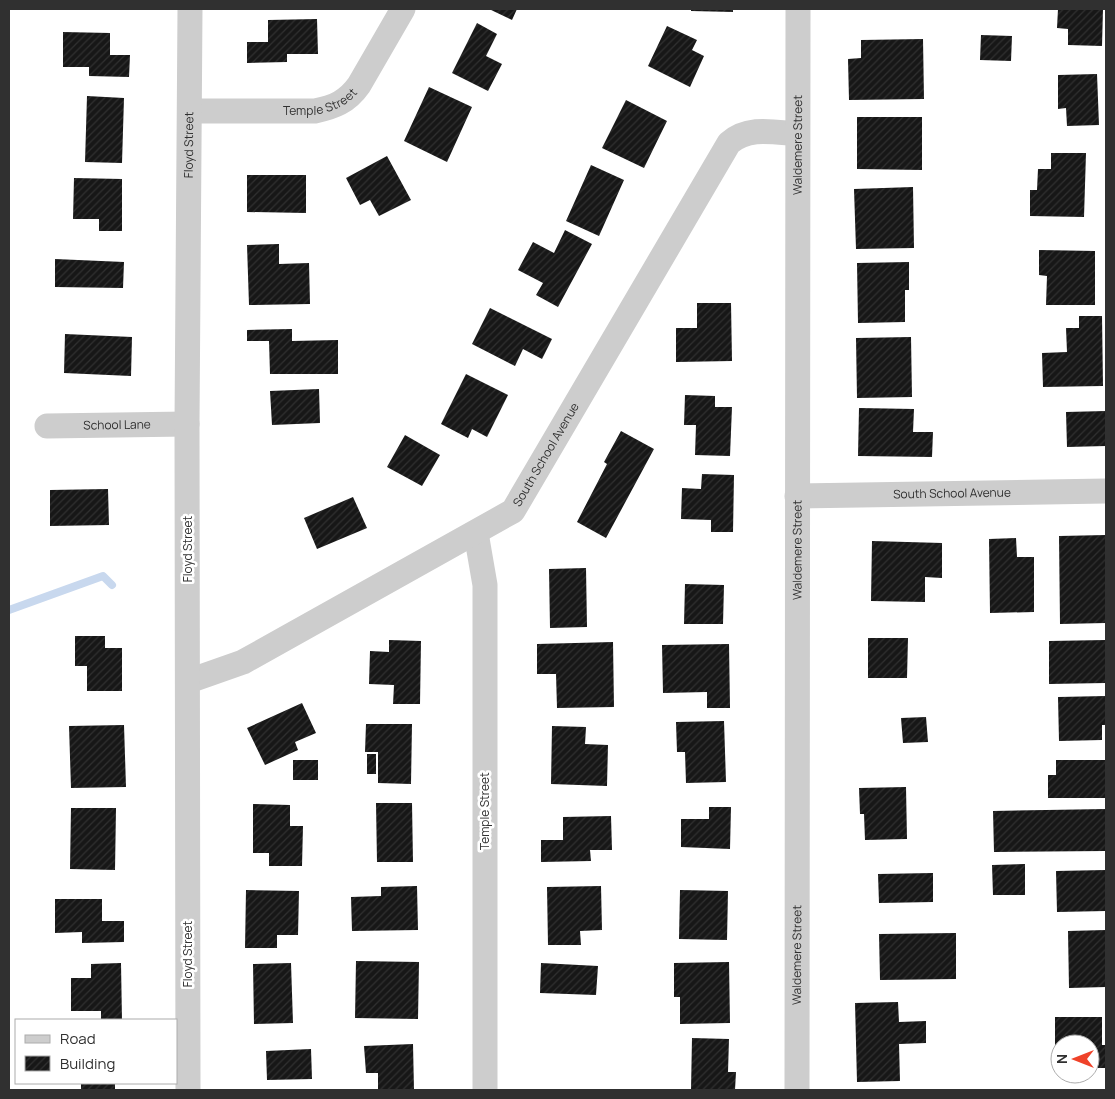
<svg xmlns="http://www.w3.org/2000/svg" width="1115" height="1099" font-family="Manrope,sans-serif">
  <style>
    .lines { fill: none; stroke-linecap: round; stroke-linejoin: round }
    .stream { stroke: #c8d8ee; stroke-width: 8 }
    .building { fill: url(#building-hatch) }
    .street { stroke: #cdcdcd; stroke-width: 25 }
    .labels { text-anchor: middle; stroke-width: 5; stroke-linejoin: round; paint-order: stroke }
    .street-label { font-size: 12px; fill: #303030; stroke: #fff }
  </style>
  <defs>
    <pattern id="building-hatch" width="6" height="6" patternUnits="userSpaceOnUse" patternTransform="scale(1.25)"><rect width="6" height="6" fill="#171717"/><path d="M-1 1l2-2M0 6l6-6M5 7l2-2" fill="none" stroke="#303030"/></pattern>
  </defs>
  <rect width="100%" height="100%" fill="#fff"/>
  <g class="lines">
    <path class="stream" d="M9,610L103,576L112,585"/>
  </g>
  <path class="building" d="M489,9H517L512,20Z
    M691,9H733V12L691,11Z
    M1058,9H1103L1102,46L1068,45V29L1057,28Z
    M317,19L318,54H287V62L247,63V42H268V20Z
    M477,23L497,34L486,56L502,64L488,91L452,73Z
    M667,26L697,40L692,50L704,56L690,87L648,66Z
    M63,32L110,33V55H130L129,77L89,76V67H63Z
    M981,35L1012,36L1011,61L980,60Z
    M923,39L924,99L849,100L848,59L861,58V40Z
    M1097,74L1099,125L1067,126L1066,108L1058,109V75Z
    M429,87L472,107L447,162L404,141Z
    M87,96L124,98L122,163L85,162Z
    M626,100L667,121L644,168L602,148Z
    M857,117H922V170L857,169Z
    M1051,153H1086L1084,217L1030,216V190H1037L1038,169H1051Z
    M387,156L411,200L379,216L370,200L360,205L346,178Z
    M591,165L624,180L599,236L566,221Z
    M247,175H306V213L247,212Z
    M74,178L122,179V231H99V219H73Z
    M913,187L914,248L856,249L854,189Z
    M565,230L592,244L558,307L536,295L543,283L518,270L533,242L554,253Z
    M279,244V264L309,263L310,304L249,305L247,245Z
    M1039,250L1095,251V305H1046L1047,276L1039,275Z
    M55,259L124,262L123,288L55,287Z
    M909,262V290H905V322L858,323L857,263Z
    M697,303H731L732,361L676,362V328H697Z
    M490,308L552,339L542,359L523,349L515,366L472,344Z
    M1079,316H1102L1103,386L1043,387L1042,353L1067,352L1066,328H1079Z
    M292,329V341L338,340V374H270L269,341H247V330Z
    M65,334L132,337L131,376L64,373Z
    M911,337L912,397L857,398L856,338Z
    M466,374L508,395L487,437L472,429L468,438L441,424Z
    M319,389L320,423L272,425L270,391Z
    M685,395L715,396V407H732L730,456L695,455L696,425H684Z
    M859,408L914,409L913,432H933L932,457L858,456Z
    M1106,411V446L1067,447L1066,412Z
    M621,431L654,449L606,538L577,522L607,464L604,462Z
    M405,435L440,455L422,486L387,467Z
    M702,474L734,475L733,532H711V520L681,519L682,488L701,489Z
    M108,489L109,525L50,526V490Z
    M353,497L367,528L317,549L304,518Z
    M1106,535V623L1060,624L1059,536Z
    M1016,538L1017,557H1034V612L990,613L989,539Z
    M872,541L942,543V578L925,577V602L871,601Z
    M586,568L587,627L550,628L549,569Z
    M685,584L724,585L723,624H684Z
    M75,636H105V648H122V691H87V666H75Z
    M868,638H908L907,678H868Z
    M389,640L421,641L420,704H393L394,685L369,684L370,651L389,652Z
    M1106,640V683L1049,684V641Z
    M613,642L614,707L557,708L556,674H537V644Z
    M729,644L730,708H707V692L663,693L662,645Z
    M1106,696V725H1102V740L1059,741L1058,697Z
    M302,703L316,733L295,742L298,750L265,765L247,728Z
    M926,717L928,742L903,743L901,718Z
    M724,721L726,782L686,783L685,752H677L676,722Z
    M366,724H412L411,784L378,783V752H365Z
    M124,725L126,787L71,788L69,726Z
    M552,726L586,727L585,744L608,745L607,786L551,784Z
    M367,754H376V774H367Z
    M293,760H318V780H293Z
    M1056,760H1106V798H1048V775H1056Z
    M906,787L907,839L865,840L864,814H860L859,788Z
    M376,803H412L413,862H377Z
    M253,804L290,805V826H303L302,866H269V853H253Z
    M709,807H731L730,849L681,847V819H709Z
    M71,808H116L115,870L70,869Z
    M1106,809L1105,851L994,852L993,811Z
    M611,816L612,850H590L591,861L541,862V840H563V817Z
    M1025,864V895H993L992,865Z
    M1106,870V911L1057,912L1056,871Z
    M933,873V902L879,903L878,874Z
    M417,886L418,930L352,931L351,897L381,896V887Z
    M601,886L602,930L580,931L581,945H548L547,887Z
    M246,890L299,891L298,935H277V948H245Z
    M680,890L728,891L727,940L679,939Z
    M55,899H102V921H124V942L82,943V932L55,933Z
    M1106,930V987L1069,988L1068,931Z
    M956,933V979L880,980L879,934Z
    M356,961L419,962L418,1019L355,1018Z
    M729,962L730,1023L680,1024V997H674V963Z
    M121,963L122,1020H101V1011H71V978H91V964Z
    M291,963L293,1023L254,1024L253,964Z
    M541,963L598,966L596,995L540,993Z
    M898,1002L899,1022L926,1021V1043L899,1044L900,1081L857,1082L855,1003Z
    M1055,1017H1102V1045H1106V1068H1090V1044H1060V1068H1055Z
    M692,1038L729,1039L728,1072H736L735,1090H691Z
    M413,1044L414,1090H378V1073H366L364,1046Z
    M311,1049L312,1079L267,1080L266,1051Z
    M81,1083H115V1090H81Z"/>
  <g class="lines">
    <g class="street">
      <path id="s1" d="M190,111H315C334,107 347,102 359,85L403,9"/>
      <path id="s2" d="M47,426L187,424"/>
      <path id="s3" d="M797,496L1106,491"/>
      <path d="M476,533L485,585V1090"/>
      <path id="s4" d="M189,681L243,662L513,511L729,143C748,126 773,132 797,134"/>
      <path id="s5" d="M188,1090L187,424L190,9"/>
      <path id="s6" d="M797,1090L798,9"/>
    </g>
  </g>
  <g class="labels">
    <g class="street-label">
      <text dy="4" stroke="none"><textPath href="#s1" startOffset="132">Temple Street</textPath></text>
      <text dy="4" stroke="none"><textPath href="#s6" startOffset="945">Waldemere Street</textPath></text>
      <text dy="4" stroke="none"><textPath href="#s5" startOffset="945">Floyd Street</textPath></text>
      <text dy="4" stroke="none"><textPath href="#s2" startOffset="70">School Lane</textPath></text>
      <text dy="4" stroke="none"><textPath href="#s4" startOffset="432">South School Avenue</textPath></text>
      <text dy="4" stroke="none"><textPath href="#s3" startOffset="155">South School Avenue</textPath></text>
      <text transform="translate(188 549) rotate(-90)" y="4">Floyd Street</text>
      <text dy="4" stroke="none"><textPath href="#s6" startOffset="540">Waldemere Street</textPath></text>
      <text transform="translate(485 811) rotate(-90)" y="4">Temple Street</text>
      <text transform="translate(188 954) rotate(-90)" y="4">Floyd Street</text>
      <text dy="4" stroke="none"><textPath href="#s6" startOffset="135">Waldemere Street</textPath></text>
    </g>
  </g>
  <rect width="1115" height="1099" fill="none" stroke="#303030" stroke-width="20"/>
  <rect x="15" y="1019" width="162" height="65" fill="#ffffff" stroke="#acacac"/>
  <rect x="25" y="1035" width="25" height="8" fill="#cdcdcd" stroke="#acacac"/>
  <text x="60" y="1044" font-size="15" fill="#303030">Road</text>
  <rect x="25" y="1056" width="25" height="15" fill="url(#building-hatch)" stroke="#acacac"/>
  <text x="60" y="1069" font-size="15" fill="#303030">Building</text>
  <g transform="translate(1075 1059) rotate(270)"><circle r="24" fill="#ffffff" stroke="#acacac"/>
  <path d="M0-4L9 19L0 12L-9 19Z" fill="#ef4229"/>
  <text y="-8" font-size="14" font-weight="bold" text-anchor="middle" fill="#303030">N</text>
  </g>
</svg>
